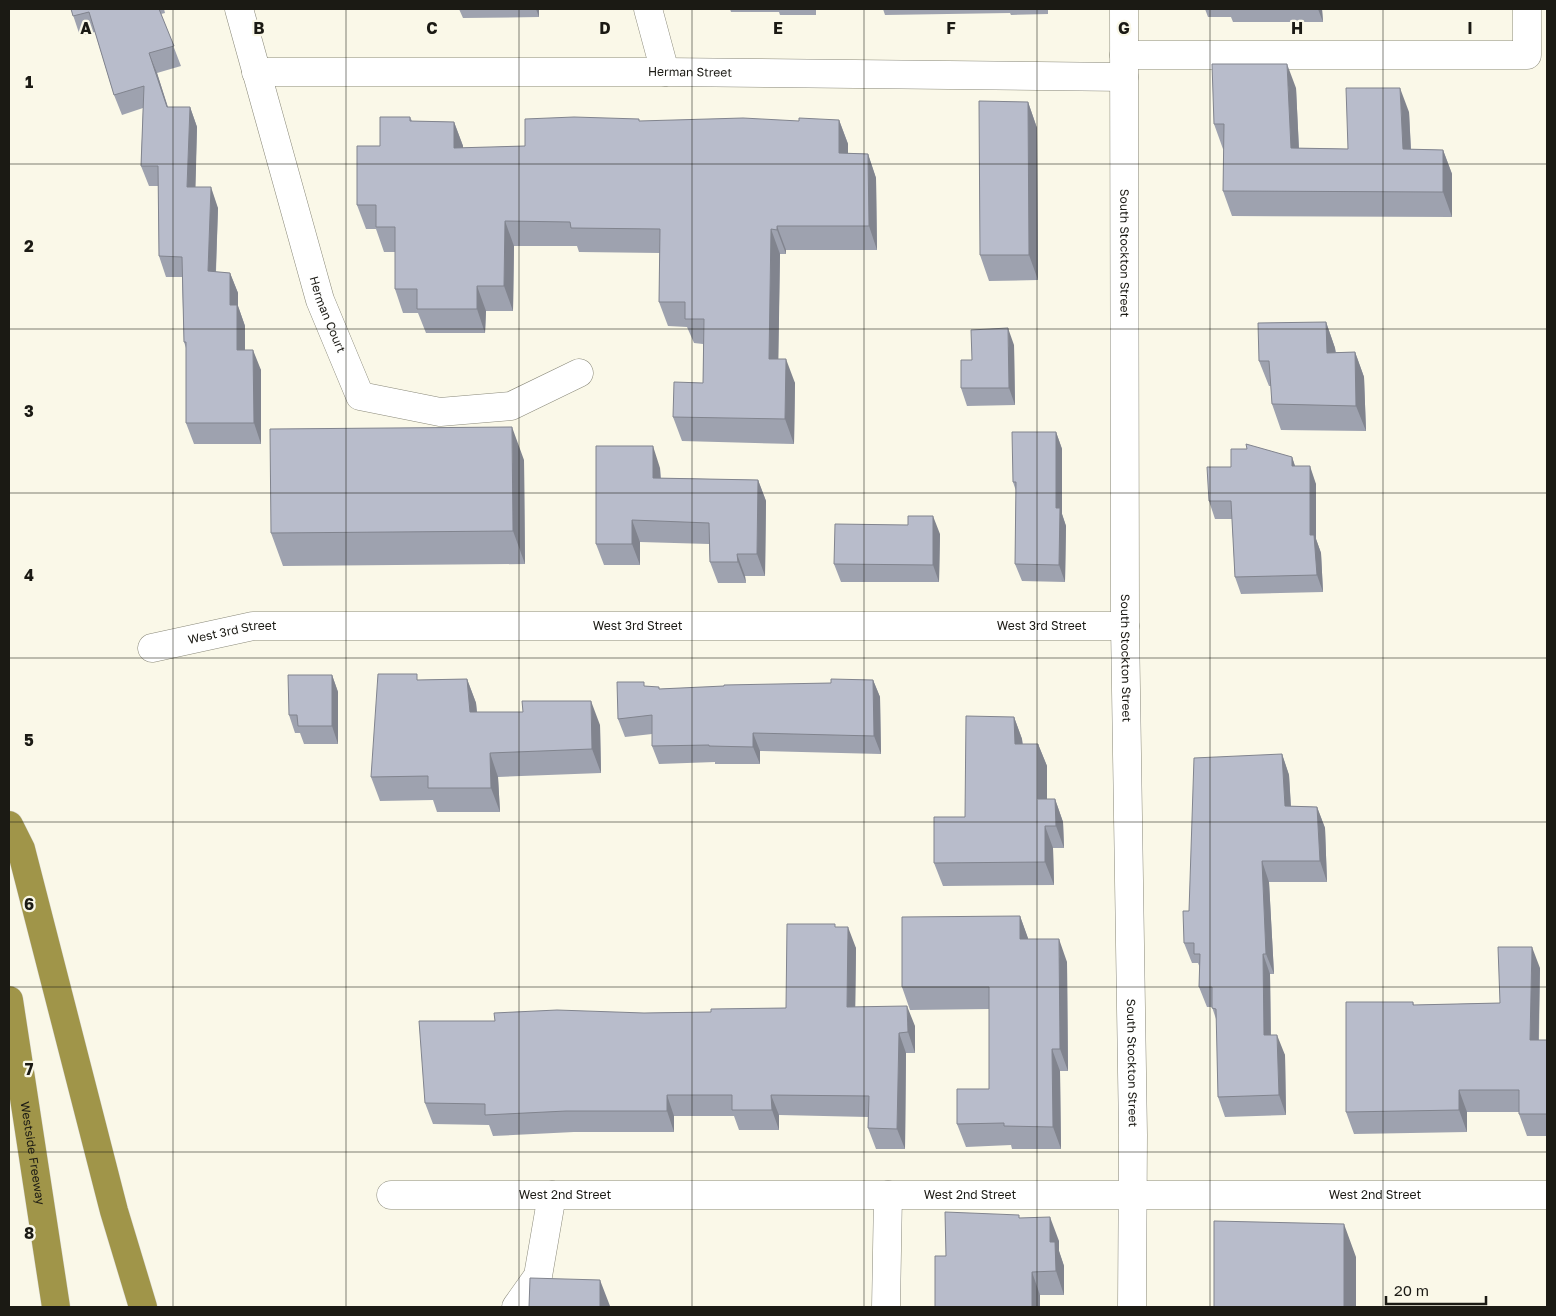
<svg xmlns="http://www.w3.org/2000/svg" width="1556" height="1316" font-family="'Golos Text',sans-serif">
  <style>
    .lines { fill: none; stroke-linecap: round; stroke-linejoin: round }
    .minor-casing { stroke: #8a897a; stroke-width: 29 }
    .highway-casing { stroke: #dbdad9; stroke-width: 29 }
    .minor { stroke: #fff; stroke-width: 28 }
    .highway { stroke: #a09549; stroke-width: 28 }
    .wall { fill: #9ea2af }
    .shaded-wall { fill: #81848e }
    .building { fill: #b8bccb; stroke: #81848e }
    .grid { fill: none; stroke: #1b1a14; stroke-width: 1; stroke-opacity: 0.55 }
    .labels { text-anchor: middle; stroke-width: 4.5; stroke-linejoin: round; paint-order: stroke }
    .street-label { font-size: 12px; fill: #1b1a14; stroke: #faf8e8 }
    .grid-label { font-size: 16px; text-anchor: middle; font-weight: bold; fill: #1b1a14; stroke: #faf8e8; stroke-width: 4.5; stroke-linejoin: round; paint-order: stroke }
  </style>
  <rect width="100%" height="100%" fill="#faf8e8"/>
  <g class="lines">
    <g class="minor-casing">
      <g id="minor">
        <path id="s1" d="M239,9L320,300L360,396L440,412L511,406L579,373"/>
        <path d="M648,9L665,72"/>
        <path id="s2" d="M1124,9L1125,626L1133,1135L1132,1307"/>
        <path d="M1124,55H1527V9"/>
        <path id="s3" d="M256,72H665L1124,77"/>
        <path id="s4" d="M152,648L253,626H1125"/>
        <path id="s5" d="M391,1195H1547"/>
        <path d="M516,1307L538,1276L552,1195"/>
        <path d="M886,1307L888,1195"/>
      </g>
    </g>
    <g class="highway-casing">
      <g id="highway">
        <path d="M9,825L21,849L114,1211L143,1307"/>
        <path id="s6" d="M9,1000L56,1307"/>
      </g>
    </g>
    <use href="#minor" class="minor"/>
    <use href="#highway" class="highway"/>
  </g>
  <path class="wall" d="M71,9H164L165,13L161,14L181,66L157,73L168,107H190L197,127L195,187L218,208L216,272L230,273L238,293V306L245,326V350L261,370V444H194L186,423V348L184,342L182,277H166L159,256L158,186H149L141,166L143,108L122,115L114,95L95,32L80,36Z
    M459,9H539V17L463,18Z
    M730,9H816V15H780L779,12H731Z
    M883,9H1048V14L1011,15L1010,13L885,15Z
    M1205,9H1322L1323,22H1233L1231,17H1208Z
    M1296,88L1299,148L1348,149L1409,112L1411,149L1443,150L1452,174V217L1232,216L1223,191L1224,149H1223L1214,124Z
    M1028,102L1037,128L1038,280L989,281L980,255Z
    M410,117L412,121L454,122L463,146V148L525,146L639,119V121H799L839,120L848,144V153L868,154L876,178L877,250H786V254H780L778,359L795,383L794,444L682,441L673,417L703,383V344L694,343L687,327L668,326L659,302L660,253L579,252L577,246H514L513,311H486L485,333H426L418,313H403L395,289V252H384L376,229H366L357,205Z
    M1326,322L1335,348L1336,352H1355L1364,377L1366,431L1281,430L1272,404L1271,386H1269L1259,361Z
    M1014,345L1015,405L967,406L961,388L972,360Z
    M1056,432L1062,449V514L1066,526L1065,582L1022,581L1015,564L1016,491L1013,482Z
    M1292,457L1295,466L1316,484V539L1321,553L1323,592L1241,594L1235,577L1232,519H1215L1209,501L1231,467Z
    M524,460L525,564L283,566L271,533Z
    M660,468L661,478L758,480L766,501L765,576H745L746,583H718L710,562L709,544L640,542V565H604L596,544Z
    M940,534L939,582H841L834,564Z
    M332,675L338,692V744H304L300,733H295L289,715Z
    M467,679L476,703L477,712L600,725L601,773L498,777L500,812H437L433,800L380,801L371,777L420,680Z
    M873,680L880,697L881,754L760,751V764H715V762L659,764L652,746V734L625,737L618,719L646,686L660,689L831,683Z
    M1014,717L1022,739L1023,744H1038L1047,766V799H1055L1063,822L1064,848H1053L1054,885L943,886L934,863L965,817Z
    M1282,754L1289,775L1291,806L1317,807L1325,828L1327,882H1269L1274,974H1270L1271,1035L1285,1055L1286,1115L1225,1117L1218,1097L1217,1022L1212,1007H1207L1199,987L1200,968L1198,963H1192L1184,943L1189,911Z
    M1020,916L1028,939L1067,962L1068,1071H1060L1061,1149H1012L1011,1145L966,1147L957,1124L989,1089V1009L910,1010L902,987Z
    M836,927L856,948L855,1007L915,1026V1053H906L905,1149H876L868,1128V1117L779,1115V1130H739L734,1116H674V1132H574L493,1136L489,1125L433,1124L425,1103L495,1021L644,1013L711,1012L786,1008Z
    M1540,968L1539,1040H1547V1136H1527L1519,1114V1112H1467V1132L1354,1134L1346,1112L1413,1002L1414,1005L1500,1003Z
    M1020,1218L1059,1241V1251L1064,1266V1295H1040L946,1256Z"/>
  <path class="shaded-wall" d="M536,9H539V17Z
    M1318,9H1322L1323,22Z
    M149,53L157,73L174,127L167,107Z
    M1287,64L1296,88L1300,173L1291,148Z
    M1400,88L1409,112L1412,174L1403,149Z
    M1028,102L1037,128L1038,280L1029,255Z
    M190,107L197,127L195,208L187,187Z
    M839,120L848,144V177L839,153Z
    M454,122L463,146V173L454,148Z
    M1443,150L1452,174V217L1443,192Z
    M868,154L876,178L877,250L869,226Z
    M211,187L218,208L215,291L208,271Z
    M505,221L514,246L513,311L504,286Z
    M777,226L786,250V254L777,230Z
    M771,229L780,254L778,383L769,359Z
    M230,273L238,293V306L245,326V370L237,350L230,305Z
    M477,286L486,311L485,333L477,309Z
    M1326,322L1335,348L1337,378L1327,353Z
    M1008,328L1014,345L1015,405L1009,388Z
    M253,350L261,370V444L254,423Z
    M1355,352L1364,377L1366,431L1356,406Z
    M786,359L795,383L794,444L785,419Z
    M512,427L524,460L525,564L513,531Z
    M1056,432L1062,449V514L1066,526L1065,582L1059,565L1056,508Z
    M653,446L660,468L661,500L653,478Z
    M1292,457L1298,475L1292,466Z
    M1310,466L1316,484V539L1321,553L1323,592L1317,575L1310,535Z
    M758,480L766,501L765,576L757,554Z
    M933,516L940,534L939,582L933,565Z
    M632,520L640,542V565L632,544Z
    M737,554L745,576L746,583L738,562Z
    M332,675L338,692V744L332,726Z
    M467,679L476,703L479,736L470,712Z
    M873,680L880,697L881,754L874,736Z
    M591,701L600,725L601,773L592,749Z
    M1014,717L1022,739L1023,767L1015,744Z
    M753,733L760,751V764L753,747Z
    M1038,744L1047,766V822L1038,799Z
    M490,753L498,777L500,812L491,788Z
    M1282,754L1289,775L1292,827L1285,806Z
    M1055,799L1063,822L1064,848L1056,826Z
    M1317,807L1325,828L1327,882L1320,861Z
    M1045,826L1053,848L1054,885L1045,862Z
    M1262,861L1269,882L1274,974L1266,954Z
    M1020,916L1028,938V962L1020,939Z
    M848,927L856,948L855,1028L847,1007Z
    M1059,939L1067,962L1068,1071L1060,1049Z
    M1532,947L1540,968L1538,1062L1530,1040Z
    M1263,954L1270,974L1271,1056L1264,1035Z
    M907,1006L915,1026V1053L908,1032Z
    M899,1033L906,1053L905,1149L897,1129Z
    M1277,1035L1285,1055L1286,1115L1279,1095Z
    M1052,1049L1060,1071L1061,1149L1053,1127Z
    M1459,1090L1467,1112V1132L1459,1110Z
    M667,1095L674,1116V1132L667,1111Z
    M771,1095L779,1115V1130L772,1110Z
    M1050,1217L1059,1241V1251L1064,1266V1295L1056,1271L1050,1242Z
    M1344,1224L1356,1257V1307H1344Z
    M1032,1272L1040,1295V1307H1032Z
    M600,1280L610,1306V1307H600Z"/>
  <path class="building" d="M71,9H159L174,46L149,53L167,107H190L187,187H211L208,271L230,273V305H237V350H253L254,423H186V342H184L182,257L159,256L158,166H141L144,86L114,95L89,12L73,16Z
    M1212,64H1287L1291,148L1348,149L1346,88H1400L1403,149L1443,150V192L1223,191L1224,124H1214Z
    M979,101L1028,102L1029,255H980Z
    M380,117H410V121L454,122V148L525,146V119L574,117L639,119V121L743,118L799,121V118L839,120V153L868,154L869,226H777V230L771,229L769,359H786L785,419L673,417L674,382L703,383L704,319H685V302H659L660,229L571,228L570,222L505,221L504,286H477V309H417V289H395V227H376V205H357V146H380Z
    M1326,322L1327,353L1355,352L1356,406L1272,404L1269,361H1259L1258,323Z
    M1008,328L1009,388H961V360H972L971,330Z
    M512,427L513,531L271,533L270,429Z
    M1012,432H1056V508H1060L1059,565L1015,564L1016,482H1013Z
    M1246,444L1292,457V466H1310V535H1314L1317,575L1235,577L1231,501H1209L1207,467H1231V449H1247Z
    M596,446H653V478L758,480L757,554H737L738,562H710L709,523L632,520V544H596Z
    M908,516H933V565L834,564L835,524L908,525Z
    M378,674H417V680L467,679L470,712H523L522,701H591L592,749L490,753L491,788H428V776L371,777Z
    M288,675H332V726H298L297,715H289Z
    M831,679L873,680L874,736L753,733V747L709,746V745L652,746V715L618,719L617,682H644V686L659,687V689L724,686V685L831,683Z
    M966,716L1014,717L1015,744H1038V799H1055L1056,826H1045V862L934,863V817H965Z
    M1282,754L1285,806L1317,807L1320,861H1262L1266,954H1263L1264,1035H1277L1279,1095L1218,1097L1216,1009L1212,1008V987H1199L1200,954H1194V943H1184L1183,911H1189L1194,758Z
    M1020,916V939H1059L1060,1049H1052L1053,1127L1004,1126V1123L957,1124V1089H989V987H902V917Z
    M787,924H835V927H848L847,1007L907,1006L908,1032L899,1033L897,1129L868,1128L869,1096L771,1095L772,1110H732V1095H667V1111H566L485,1115V1104L425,1103L419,1021H495L494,1013L557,1010L644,1013L711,1012V1009L786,1008Z
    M1498,947H1532L1530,1040H1547V1114H1519V1090H1459V1110L1346,1112V1002H1413V1005L1500,1003Z
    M945,1212L1019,1215V1218L1050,1217V1242H1055L1056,1271L1032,1272V1307H935V1256H946Z
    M1214,1221L1344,1224V1307H1214Z
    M530,1278L600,1280V1307H529Z"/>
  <path class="grid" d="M173,9V1307M346,9V1307M519,9V1307M692,9V1307M864,9V1307M1037,9V1307M1210,9V1307M1383,9V1307M9,164H1547M9,329H1547M9,493H1547M9,658H1547M9,822H1547M9,987H1547M9,1152H1547"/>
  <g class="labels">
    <g class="street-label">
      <text dy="4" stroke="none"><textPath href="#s3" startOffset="434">Herman Street</textPath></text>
      <text dy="4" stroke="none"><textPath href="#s2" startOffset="244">South Stockton Street</textPath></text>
      <text dy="4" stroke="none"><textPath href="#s1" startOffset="318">Herman Court</textPath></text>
      <text dy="4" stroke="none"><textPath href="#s4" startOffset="488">West 3rd Street</textPath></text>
      <text dy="4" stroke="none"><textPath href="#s4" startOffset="892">West 3rd Street</textPath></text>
      <text dy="4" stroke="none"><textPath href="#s4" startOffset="82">West 3rd Street</textPath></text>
      <text dy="4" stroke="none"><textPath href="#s2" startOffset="649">South Stockton Street</textPath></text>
      <text dy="4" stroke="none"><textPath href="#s2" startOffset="1054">South Stockton Street</textPath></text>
      <text dy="4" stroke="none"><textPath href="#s6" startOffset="155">Westside Freeway</textPath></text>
      <text dy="4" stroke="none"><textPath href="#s5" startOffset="174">West 2nd Street</textPath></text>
      <text dy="4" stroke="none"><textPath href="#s5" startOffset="579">West 2nd Street</textPath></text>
      <text dy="4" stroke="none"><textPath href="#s5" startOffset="984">West 2nd Street</textPath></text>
    </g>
  </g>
  <g class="grid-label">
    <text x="86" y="34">A</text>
    <text x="259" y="34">B</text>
    <text x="432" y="34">C</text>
    <text x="605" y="34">D</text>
    <text x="778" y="34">E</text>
    <text x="951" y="34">F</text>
    <text x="1124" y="34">G</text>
    <text x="1297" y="34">H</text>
    <text x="1470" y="34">I</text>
    <text x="29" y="88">1</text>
    <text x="29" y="252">2</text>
    <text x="29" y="417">3</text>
    <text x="29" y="581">4</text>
    <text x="29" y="746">5</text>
    <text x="29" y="910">6</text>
    <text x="29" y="1075">7</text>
    <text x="29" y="1239">8</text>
  </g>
  <rect width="1556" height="1316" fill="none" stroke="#1b1a14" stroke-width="20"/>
  <path d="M1386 1296v8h100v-8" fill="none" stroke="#1b1a14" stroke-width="2.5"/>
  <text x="1394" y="1296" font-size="15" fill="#1b1a14" stroke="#faf8e8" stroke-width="4" paint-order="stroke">20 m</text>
</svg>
